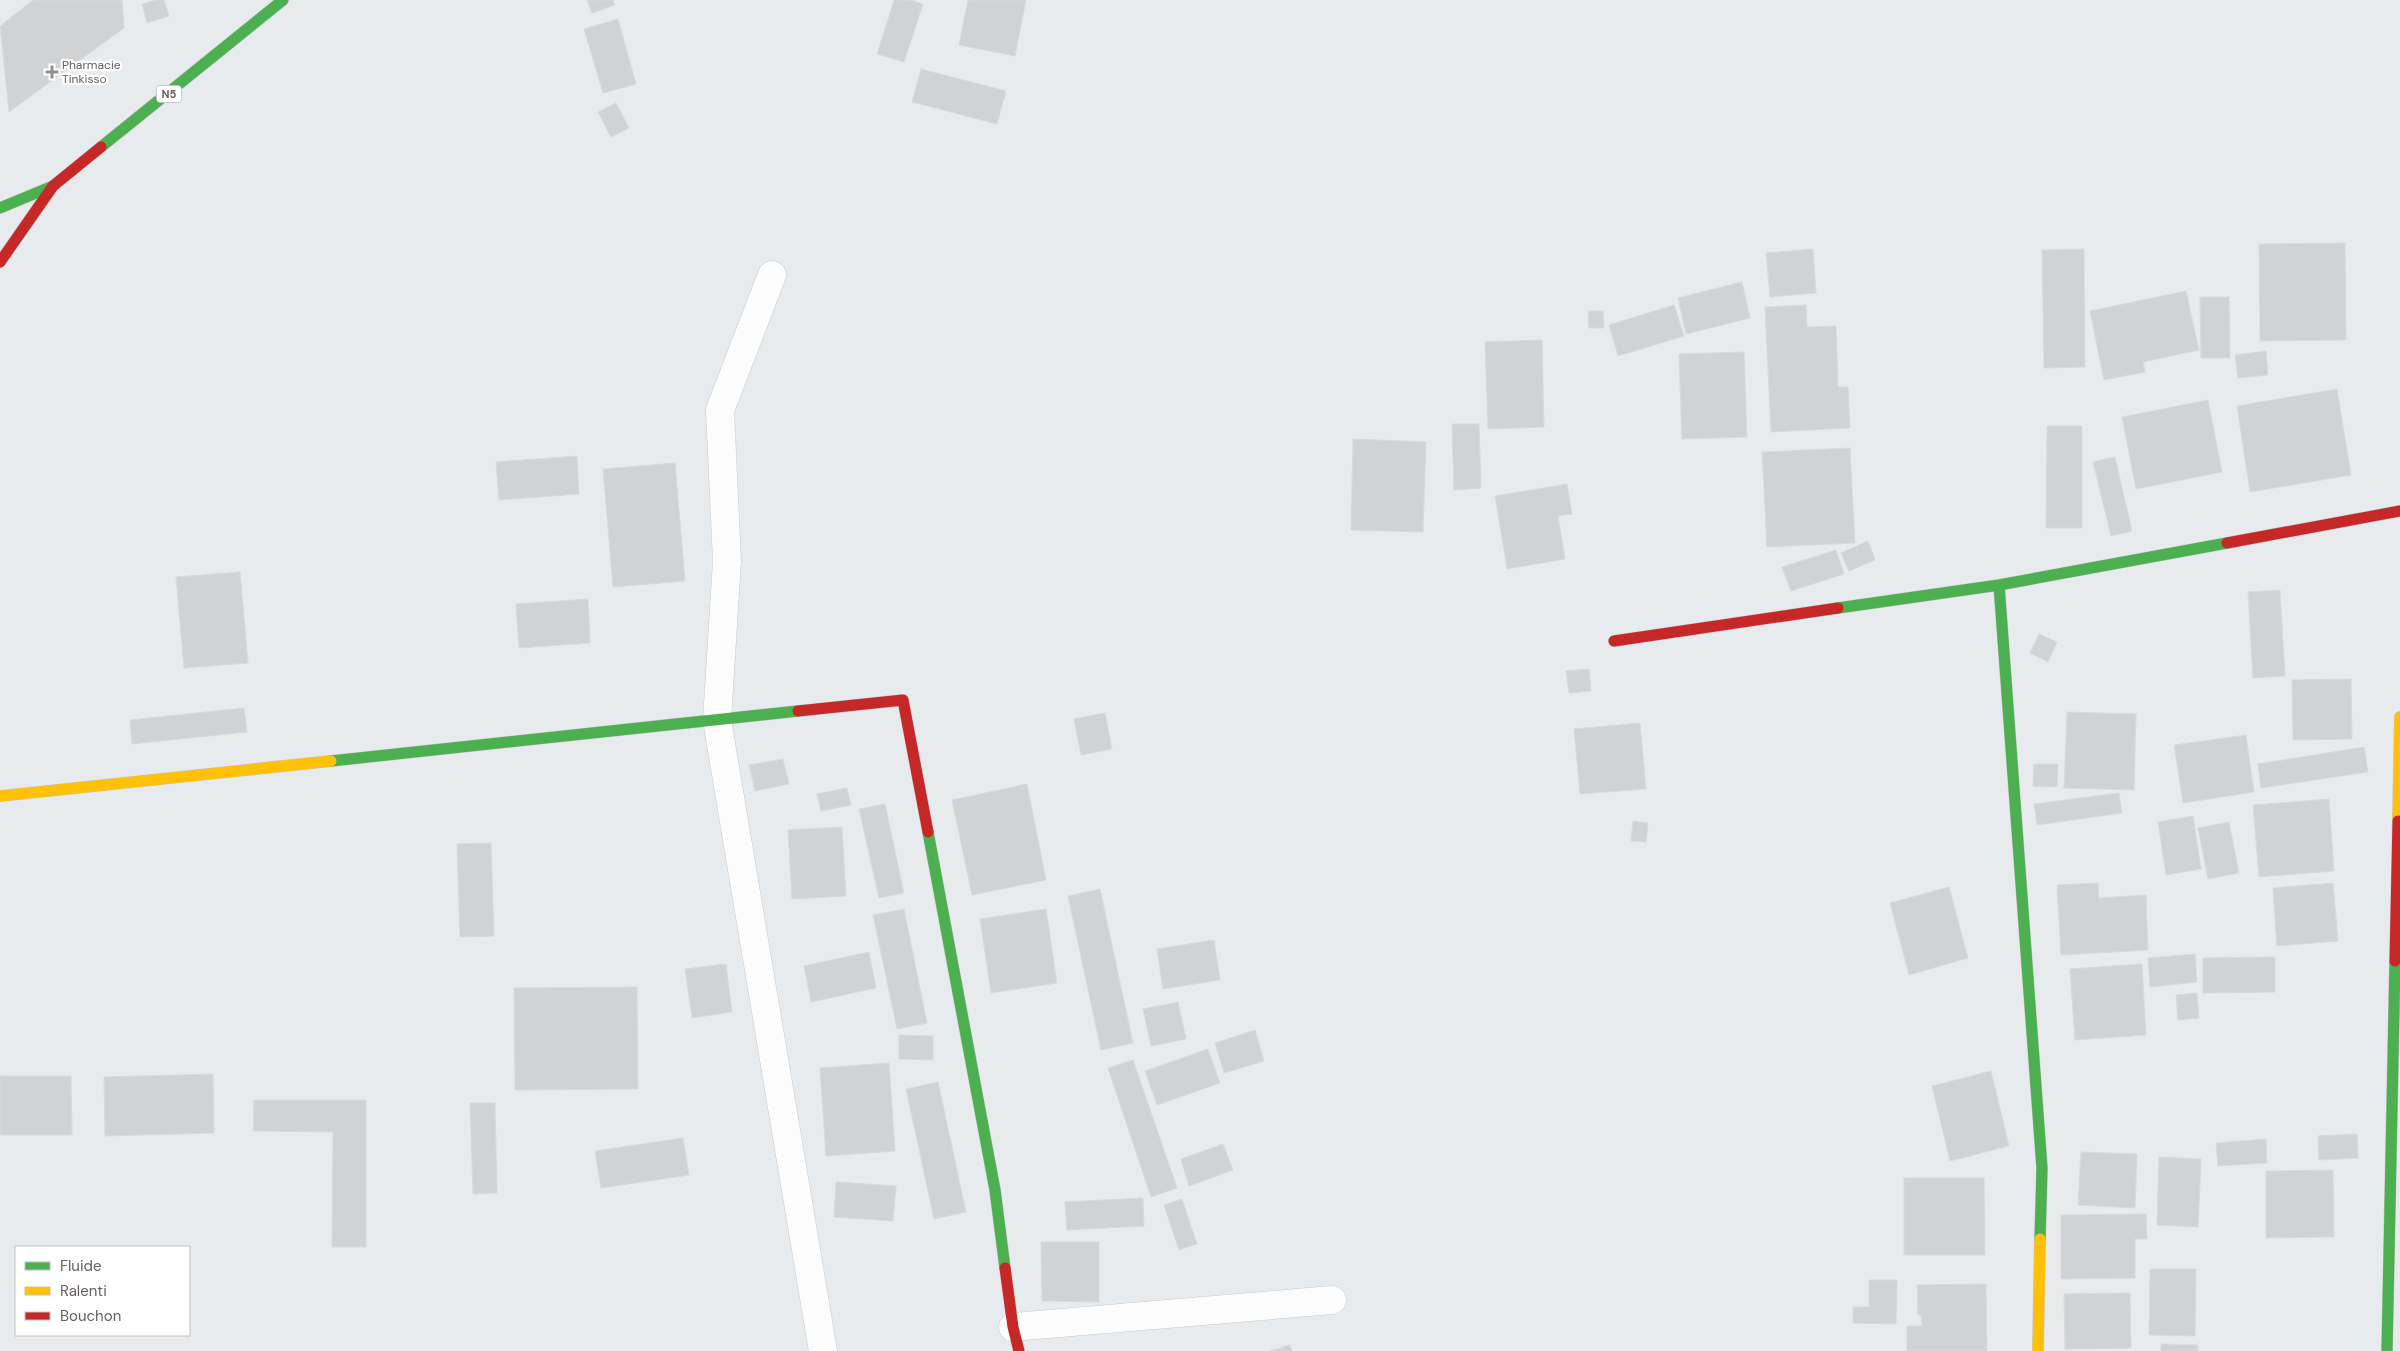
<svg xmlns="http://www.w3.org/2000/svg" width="2400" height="1351" font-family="'DM Sans',sans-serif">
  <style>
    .building { fill: #d1d2d4; stroke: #d8dadd }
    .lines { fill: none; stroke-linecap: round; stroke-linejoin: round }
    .street-casing { stroke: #c8c9c9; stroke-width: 29 }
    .fast-casing { stroke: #c8c7c8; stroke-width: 12 }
    .slow-casing { stroke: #c8c7c8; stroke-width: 12 }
    .jam-casing { stroke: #c8c7c8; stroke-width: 12 }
    .street { stroke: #fcfcfc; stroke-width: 28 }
    .fast { stroke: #4caf50; stroke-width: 11 }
    .slow { stroke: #ffc107; stroke-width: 11 }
    .jam { stroke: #c62828; stroke-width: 11 }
    .poi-dot { fill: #949190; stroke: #fff; stroke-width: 2 }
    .labels { text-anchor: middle; stroke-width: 4.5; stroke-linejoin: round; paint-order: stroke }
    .shield { fill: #fff; stroke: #95908e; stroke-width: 1 }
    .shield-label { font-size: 11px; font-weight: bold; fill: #67605d }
    .poi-label { font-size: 12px; fill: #67605d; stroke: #fff; text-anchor: start }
  </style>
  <rect width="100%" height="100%" fill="#e8ebee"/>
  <path class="building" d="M33,0H122L124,28L9,112L0,26Z
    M156,0H164L169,16L147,23L142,4Z
    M587,0H613L615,5L592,13Z
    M894,0H910L923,4L904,62L877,54Z
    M968,0H1026L1015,56L959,45Z
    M618,19L636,84L603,93L584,29Z
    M921,69L1006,91L997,124L912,102Z
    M616,103L629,128L611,137L598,112Z
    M2345,243L2346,340L2260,341L2259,244Z
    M1813,249L1816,293L1770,297L1766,253Z
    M2084,249L2085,367L2044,368L2042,250Z
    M1742,282L1750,318L1686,334L1678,298Z
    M2186,291L2199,350L2143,362L2145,372L2104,380L2090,311Z
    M2200,297H2229L2230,358H2201Z
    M1674,305L1684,336L1618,356L1609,325Z
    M1806,305L1807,327L1836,326L1838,387H1848L1850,428L1771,432L1765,307Z
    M1588,311H1603L1604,328H1589Z
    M1542,340L1544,427L1488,429L1485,342Z
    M2266,351L2268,375L2238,378L2235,355Z
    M1744,352L1747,437L1682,439L1679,354Z
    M2337,389L2351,475L2250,492L2237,406Z
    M2208,400L2222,472L2136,489L2122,417Z
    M1452,424H1479L1481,488L1454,490Z
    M2047,426H2082V528H2046Z
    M1353,439L1426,442L1423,532L1351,530Z
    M1850,448L1855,543L1767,547L1762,452Z
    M577,456L579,494L499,500L496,462Z
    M2115,457L2132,531L2111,536L2093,462Z
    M675,463L685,581L613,587L603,469Z
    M1567,484L1572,514L1558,516L1565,559L1507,569L1495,496Z
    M1868,541L1875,560L1849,571L1841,553Z
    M1836,550L1844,574L1791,591L1782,567Z
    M240,572L248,663L184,668L176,577Z
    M2280,590L2285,676L2253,678L2248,592Z
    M588,599L590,643L519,648L516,604Z
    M2039,634L2057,642L2048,662L2030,653Z
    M1589,669L1591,691L1569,693L1566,671Z
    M2351,679L2352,739L2293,740L2292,680Z
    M244,708L247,732L132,744L130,720Z
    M2067,712L2136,714L2134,790L2064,788Z
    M1105,713L1112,749L1081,755L1074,719Z
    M1640,723L1646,789L1580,794L1574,729Z
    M2246,735L2254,792L2183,803L2174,745Z
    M2364,747L2368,772L2261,788L2258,764Z
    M783,759L789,784L755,791L749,765Z
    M2034,764H2058L2057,787L2033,786Z
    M1027,784L1046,880L972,895L952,800Z
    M847,788L851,805L821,811L817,794Z
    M2119,793L2122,813L2037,825L2034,804Z
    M2329,799L2334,871L2259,877L2253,805Z
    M885,804L904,893L879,898L859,809Z
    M2193,816L2201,869L2166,875L2158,822Z
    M1633,821L1648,823L1646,842L1631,841Z
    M2229,822L2239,873L2208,879L2198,828Z
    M842,827L846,896L792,899L788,830Z
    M491,843L494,936L460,937L457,844Z
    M2098,883L2099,898L2146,895L2148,950L2061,955L2057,885Z
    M2333,883L2338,941L2277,946L2273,888Z
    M1949,887L1968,958L1909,975L1890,903Z
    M1100,889L1133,1043L1101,1050L1068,896Z
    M904,909L927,1023L897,1029L873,915Z
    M1046,909L1057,983L991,993L980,919Z
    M1214,940L1220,980L1163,989L1157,949Z
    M869,952L876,988L811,1002L804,966Z
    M2195,954L2197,982L2150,987L2148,958Z
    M2275,957V992L2203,993V958Z
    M726,964L732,1012L692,1018L685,969Z
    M2142,964L2146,1035L2075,1040L2070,969Z
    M637,987L638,1089L515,1090L514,988Z
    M2197,993L2199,1018L2178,1020L2176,995Z
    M1178,1002L1186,1039L1151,1046L1143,1009Z
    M1255,1030L1264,1061L1224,1073L1215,1043Z
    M899,1035L933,1036V1060L899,1059Z
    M1208,1049L1220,1083L1157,1105L1145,1071Z
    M1133,1060L1177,1188L1151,1197L1108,1068Z
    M889,1063L895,1151L826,1156L820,1068Z
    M1991,1071L2009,1146L1950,1161L1932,1086Z
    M213,1074L214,1133L105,1136L104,1077Z
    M0,1076H71L72,1135H0Z
    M938,1082L966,1212L934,1219L906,1089Z
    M254,1100H366V1247H332L333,1132L253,1131Z
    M470,1103H495L497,1193L473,1194Z
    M2357,1134L2358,1158L2319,1160L2318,1136Z
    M683,1138L689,1175L601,1188L595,1151Z
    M2266,1139L2267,1163L2218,1166L2216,1143Z
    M1223,1144L1233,1170L1189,1186L1181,1159Z
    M2081,1152L2137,1154L2135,1208L2078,1205Z
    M2159,1157L2201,1159L2198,1227L2157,1225Z
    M2333,1170L2334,1237L2266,1238V1171Z
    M1904,1178H1984L1985,1255H1904Z
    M836,1182L896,1186L893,1221L834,1217Z
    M1143,1198L1144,1226L1067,1230L1065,1202Z
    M1182,1199L1197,1244L1179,1250L1164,1205Z
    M2146,1214L2147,1239H2135V1278L2061,1279V1215Z
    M1041,1242H1099V1302L1042,1301Z
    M2150,1269H2196L2195,1336L2149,1335Z
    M1869,1280H1897L1896,1324L1853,1323V1307H1869Z
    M1986,1284L1987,1351H1907V1326H1922L1921,1315H1918L1917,1285Z
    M2130,1293L2131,1348L2065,1349L2064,1294Z
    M2161,1344L2198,1345V1351H2161Z
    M1290,1345L1292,1351H1269Z"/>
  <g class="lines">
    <g class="street-casing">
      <path id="street" d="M772,275L720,410L727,561L717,720L823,1351
        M1013,1327L1332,1300"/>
    </g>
    <g class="fast-casing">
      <path id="fast" d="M101,147L283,0
        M0,208L53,186
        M1999,585L2042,1168L2040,1239
        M1838,608L1999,585L2227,543
        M331,761L798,711
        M928,832L995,1190L1005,1268
        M2387,1351L2395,961"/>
    </g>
    <g class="slow-casing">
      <path id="slow" d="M0,796L331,761
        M2398,821L2400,717
        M2038,1351L2040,1239"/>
    </g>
    <g class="jam-casing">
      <path id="jam" d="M0,262L53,186L101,147
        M2227,543L2400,511
        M1614,641L1838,608
        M798,711L903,700L928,832
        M2395,961L2398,821
        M1005,1268L1013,1327L1019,1351"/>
    </g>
    <use href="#street" class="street"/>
    <use href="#fast" class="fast"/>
    <use href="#slow" class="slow"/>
    <use href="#jam" class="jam"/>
  </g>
  <path class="poi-dot" d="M49.5 64.5h5v5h5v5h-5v5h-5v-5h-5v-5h5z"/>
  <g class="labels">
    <rect class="shield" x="156.5" y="85.5" width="25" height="17" rx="4"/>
    <g class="shield-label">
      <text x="169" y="98">N5</text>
    </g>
    <g class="poi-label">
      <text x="62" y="69">Pharmacie<tspan x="62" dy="14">Tinkisso</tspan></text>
    </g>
  </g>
  <rect x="15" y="1246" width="175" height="90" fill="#ffffff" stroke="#c2bfbe"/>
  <rect x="25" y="1262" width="25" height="8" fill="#4caf50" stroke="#c2bfbe"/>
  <text x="60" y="1271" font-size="15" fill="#67605d">Fluide</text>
  <rect x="25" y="1287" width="25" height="8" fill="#ffc107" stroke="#c2bfbe"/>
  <text x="60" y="1296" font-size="15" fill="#67605d">Ralenti</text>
  <rect x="25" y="1312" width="25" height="8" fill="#c62828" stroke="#c2bfbe"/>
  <text x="60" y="1321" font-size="15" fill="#67605d">Bouchon</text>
</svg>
